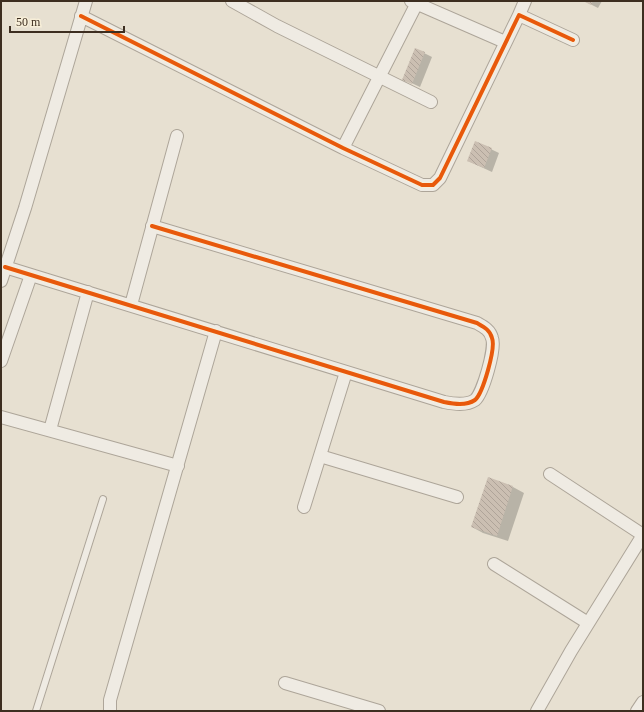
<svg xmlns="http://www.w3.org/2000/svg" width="644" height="712" font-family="Georgia,serif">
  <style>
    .shadow { fill: #0003 }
    .building { fill: url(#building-back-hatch) }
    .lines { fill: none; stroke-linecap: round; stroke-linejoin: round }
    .lane-casing { stroke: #ada599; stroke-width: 8 }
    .street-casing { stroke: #ada599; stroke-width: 14 }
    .lane { stroke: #efebe3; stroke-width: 6 }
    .street { stroke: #efebe3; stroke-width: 12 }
    .cycleway-casing { stroke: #f7eed8; stroke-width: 6 }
    .cycleway { stroke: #e8590c; stroke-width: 4 }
  </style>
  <defs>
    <pattern id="building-back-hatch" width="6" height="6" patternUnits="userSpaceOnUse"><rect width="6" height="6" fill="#cbbfb2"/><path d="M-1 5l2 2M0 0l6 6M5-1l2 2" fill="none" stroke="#afa499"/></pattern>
  </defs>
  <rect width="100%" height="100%" fill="#e7e0d1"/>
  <path class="shadow" d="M584,1H602L598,8Z
    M424,53L432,57L420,87L403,79Z
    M476,142L499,153L492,172L468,161Z
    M488,479L513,487L524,493L508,541L483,533L472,527Z"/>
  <path class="building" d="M583,1H593L591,5Z
    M415,48L425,52L412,84L402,80Z
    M475,141L492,148L484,168L467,161Z
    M488,477L513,486L497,536L471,527Z"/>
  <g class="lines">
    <g class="lane-casing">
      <path id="lane" d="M36,711L103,499"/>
    </g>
    <g class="street-casing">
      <path id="street" d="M232,1L277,26L431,102
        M411,1L505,42
        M519,15L525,1
        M81,16L343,148L422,185H433L440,178L519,15L573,40
        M343,148L418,1
        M5,267L444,402C454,404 466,406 475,400C483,393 496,348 492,338C490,330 484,327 477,323L152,226
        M1,281L25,208L86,1
        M131,305L177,136
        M1,361L31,275
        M1,417L178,466
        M50,430L88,292
        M320,456L457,497
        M550,474L643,535
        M304,507L346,372
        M494,564L588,623
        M285,683L379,711
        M110,711V700L216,331
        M537,711L571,651L643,535
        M637,711L643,702"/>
    </g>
    <use href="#lane" class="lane"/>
    <use href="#street" class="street"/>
    <g class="cycleway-casing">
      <path id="cycleway" d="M81,16L343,148L422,185H433L440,178L519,15L573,40
        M5,267L444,402C454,404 466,406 475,400C483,393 496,348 492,338C490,330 484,327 477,323L152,226"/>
    </g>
    <use href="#cycleway" class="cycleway"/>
  </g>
  <rect width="644" height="712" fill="none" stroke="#3d2e20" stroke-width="4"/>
  <path d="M10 26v6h114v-6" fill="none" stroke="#3d2e20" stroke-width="2"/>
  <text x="16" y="26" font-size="12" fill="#3d2e20" stroke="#f7eed8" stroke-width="3" paint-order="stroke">50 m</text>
</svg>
